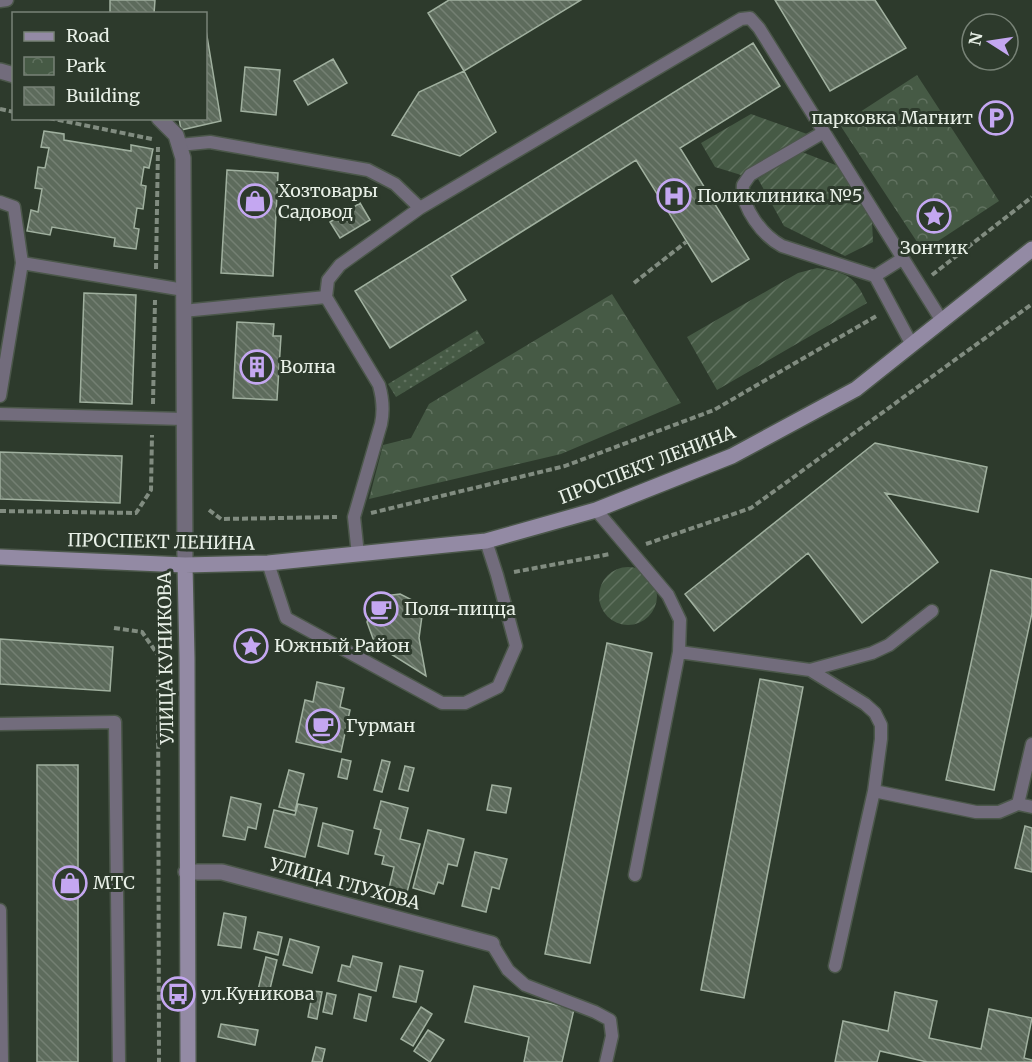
<svg xmlns="http://www.w3.org/2000/svg" width="1032" height="1062" font-family="Merriweather,serif">
  <style>
    .grass { fill: url(#grass-dots) }
    .park { fill: url(#park-crowns) }
    .garden { fill: url(#garden-furrows) }
    .building { fill: url(#building-back-hatch); stroke: #a0b09f; stroke-width: 1.5 }
    .lines { fill: none; stroke-linecap: round; stroke-linejoin: round }
    .lane-casing { stroke: #4b574a; stroke-width: 15 }
    .street-casing { stroke: #4b574a; stroke-width: 18 }
    .secondary-casing { stroke: #4b574a; stroke-width: 18 }
    .path { stroke: #818c80; stroke-width: 4; stroke-dasharray: 6 3; stroke-linecap: butt }
    .lane { stroke: #726c7c; stroke-width: 12 }
    .street { stroke: #726c7c; stroke-width: 15 }
    .secondary { stroke: #938aa4; stroke-width: 15 }
    .labels { text-anchor: middle; stroke-width: 6; stroke-linejoin: round; paint-order: stroke }
    .poi-label { font-size: 18px; fill: #e8f0e7; stroke: #2d3a2c; text-anchor: start }
    .street-label { font-size: 18px; fill: #e8f0e7; stroke: #2d3a2c }
  </style>
  <defs>
    <pattern id="grass-dots" width="8" height="8" patternUnits="userSpaceOnUse" patternTransform="scale(1.5)"><rect width="8" height="8" fill="#465a45"/><path d="M2 2h.1M6 6h.1" fill="none" stroke="#617260" stroke-width="1.8" stroke-linecap="round"/></pattern>
    <pattern id="park-crowns" width="20" height="18" patternUnits="userSpaceOnUse" patternTransform="scale(1.5)"><rect width="20" height="18" fill="#465a45"/><path d="M2 6a3 3 0 1 1 6 0M12 15a3 3 0 1 1 6 0" fill="none" stroke="#617260"/></pattern>
    <pattern id="garden-furrows" width="10" height="10" patternUnits="userSpaceOnUse" patternTransform="scale(1.5)"><rect width="10" height="10" fill="#465a45"/><path d="M-1 1l2-2M0 10L10 0M9 11l2-2" fill="none" stroke="#617260"/></pattern>
    <pattern id="building-back-hatch" width="6" height="6" patternUnits="userSpaceOnUse" patternTransform="scale(1.5)"><rect width="6" height="6" fill="#5d6b5c"/><path d="M-1 5l2 2M0 0l6 6M5-1l2 2" fill="none" stroke="#748073"/></pattern>
  </defs>
  <rect width="100%" height="100%" fill="#2d3a2c"/>
  <path class="grass" d="M477,330L485,343L396,397L388,384Z"/>
  <path class="park" d="M917,75L999,201L923,251L840,125Z
    M612,294L681,403L561,454L369,499L383,445L411,438L429,404Z"/>
  <path class="garden" d="M751,114L807,134L741,175L715,167L701,143Z
    M802,152L838,166L872,221L873,242L845,256L784,226L758,179Z
    M817,268C848,273 854,275 867,303L717,390L687,337L798,273Z
    M599 596a29 29 0 1 1 58 0a29 29 0 1 1-58 0Z"/>
  <path class="building" d="M110,0H155L154,14H110Z
    M449,0H581L464,71L428,13Z
    M775,0H875L906,48L830,91Z
    M206,30L221,121L181,130L179,118H206Z
    M753,43L780,86L680,148L749,259L712,282L636,160L451,276L466,300L390,348L355,291Z
    M333,59L347,83L308,105L294,81Z
    M245,67L280,70L276,115L241,111Z
    M464,71L496,132L460,156L392,135L419,92Z
    M44,131L64,134V140L131,151V145L153,149L149,168L144,167L141,185L146,186L143,209L137,208L134,228L139,229L136,249L114,246L115,238L52,227L50,235L27,231L31,210L38,212L42,189L35,188L38,167L45,168L49,148L41,147Z
    M227,170L278,173L273,276L221,273Z
    M360,203L370,220L340,238L330,222Z
    M84,293L136,295L132,404L80,402Z
    M237,322L274,324L273,336H281L277,400L233,398Z
    M875,443L987,467L978,512L885,493L938,562L862,623L808,553L714,631L685,594Z
    M0,452L122,456L120,503L0,499Z
    M991,570L1032,579V613L994,790L946,780Z
    M400,594L414,601L422,616L419,638L426,676L375,644L367,622L372,607L384,596Z
    M0,639L113,647L110,691L0,684Z
    M607,643L652,653L590,963L545,954Z
    M760,679L803,687L744,998L701,990Z
    M317,682L344,688L340,707L350,710L341,752L296,742L305,700L313,702Z
    M342,759L351,761L347,779L338,777Z
    M382,760L390,762L382,792L374,790Z
    M37,765H78V1062H37Z
    M405,766L414,768L408,791L399,789Z
    M289,770L304,774L295,811L279,807Z
    M492,785L511,788L506,813L487,810Z
    M231,797L261,804L256,829L248,827L245,840L223,836Z
    M381,801L408,808L400,839L420,844L407,892L389,888L394,867L382,864L384,856L375,854L381,830L374,828Z
    M298,804L317,808L305,857L265,847L274,810L295,815Z
    M323,823L353,831L348,854L318,846Z
    M1025,826L1032,828V872L1015,868Z
    M428,830L464,839L457,866L448,864L443,884L438,882L434,894L413,888Z
    M475,852L507,859L499,889L492,887L486,912L462,906Z
    M224,913L246,917L241,948L218,945Z
    M258,932L282,937L278,955L254,949Z
    M290,939L319,947L312,973L283,965Z
    M353,956L382,963L376,991L338,981L342,965L350,967Z
    M266,957L277,960L269,993L258,990Z
    M400,966L423,971L416,1002L393,997Z
    M474,986L574,1009L562,1062H524L529,1037L465,1022Z
    M313,991L322,992L317,1019L308,1017Z
    M895,992L937,1001L929,1038L981,1049L989,1009L1032,1018L1024,1058L1032,1060V1062H927L880,1051L877,1062H835L843,1021L888,1031Z
    M327,993L336,995L332,1014L323,1012Z
    M359,994L371,997L366,1021L354,1018Z
    M421,1007L432,1014L413,1046L401,1039Z
    M221,1024L258,1030L255,1045L218,1037Z
    M428,1030L444,1040L430,1062L414,1051Z
    M316,1047L325,1049L322,1062H312Z"/>
  <g class="lines">
    <g class="lane-casing">
      <path id="lane" d="M0,1L7,0
        M824,132L750,175L743,185C741,208 763,236 782,246L875,276L912,345
        M179,145L210,142L368,170L395,184L420,208
        M0,202L14,207L22,263L184,290
        M875,276L902,259
        M183,311L326,297
        M0,396L22,263
        M0,414L184,419
        M596,510L668,595L680,620L679,652L810,670L865,704L875,713L881,725V739L874,791L835,966
        M358,555L354,517L381,424C384,410 383,399 379,385L326,297L328,280L340,265L420,208L741,19L750,18L759,28L942,321
        M268,563L286,618L442,703H465L498,687L516,646L497,575L486,541
        M810,670L872,653L889,645L932,611
        M0,724L115,722L119,1062
        M874,791L976,812H999L1018,804L1032,744
        M1018,804L1032,807
        M635,875L679,652
        M0,910L2,1062
        M492,944L508,970L525,985L595,1012L610,1020L612,1036L606,1062"/>
    </g>
    <g class="street-casing">
      <path id="street" d="M0,71L14,75
        M159,118L176,135L183,158L185,565
        M186,872H222L492,944"/>
    </g>
    <g class="secondary-casing">
      <path id="secondary" d="M0,557L185,565L268,563L486,541L596,510L732,456L856,389L1032,249
        M185,565L187,658L188,1062"/>
    </g>
    <path class="path" d="M0,109L14,112
      M49,118L152,139
      M156,269L158,147
      M932,275L1032,197
      M634,283L686,242
      M153,404L155,300
      M209,510L221,519L337,517
      M0,511L136,513L151,490L152,435
      M371,513L565,466L714,410L878,315
      M646,544L751,508L1032,304
      M514,572L610,554
      M114,628L142,632L158,655L159,1062"/>
    <use href="#lane" class="lane"/>
    <use href="#street" class="street"/>
    <use href="#secondary" class="secondary"/>
  </g>
  <defs>
    <g id="parking-ring" transform="scale(1.725)"><circle r="9.5" fill="#2d3a2c" stroke="#c4a7f1" stroke-width="1.5"/><path d="M-3.5-5.5H1a3.5 3.5 0 0 1 0 7H-1V5.5H-3.5ZM-1-3.4V-.6H.8a1.4 1.4 0 0 0 0-2.8Z" fill="#c4a7f1"/></g>
    <g id="hospital-ring" transform="scale(1.725)"><circle r="9.5" fill="#2d3a2c" stroke="#c4a7f1" stroke-width="1.5"/><path d="M-5-5h3v3.5h4V-5h3V5h-3V1.5h-4V5h-3Z" fill="#c4a7f1"/></g>
    <g id="shop-ring" transform="scale(1.725)"><circle r="9.5" fill="#2d3a2c" stroke="#c4a7f1" stroke-width="1.5"/><path d="M-5-2.5h2.3a2.7 3.5 0 0 1 5.4 0H5L5.5 6h-11ZM-1.5-2.5h3a1.5 2.3 0 0 0-3 0Z" fill="#c4a7f1"/></g>
    <g id="sight-ring" transform="scale(1.725)"><circle r="9.5" fill="#2d3a2c" stroke="#c4a7f1" stroke-width="1.5"/><path d="M0-6L1.8-2.2L6-1.7L2.9 1.2L3.7 5.4L0 3.3L-3.7 5.4L-2.9 1.2L-6-1.7L-1.8-2.2Z" fill="#c4a7f1"/></g>
    <g id="building-ring" transform="scale(1.725)"><circle r="9.5" fill="#2d3a2c" stroke="#c4a7f1" stroke-width="1.5"/><path d="M-4-6H4V6H1V3H-1V6H-4ZM-2.5-4.3h1.7v1.8h-1.7ZM.8-4.3h1.7v1.8H.8ZM-2.5-1h1.7V.8h-1.7ZM.8-1h1.7V.8H.8Z" fill="#c4a7f1"/></g>
    <g id="cafe-ring" transform="scale(1.725)"><circle r="9.5" fill="#2d3a2c" stroke="#c4a7f1" stroke-width="1.5"/><path d="M-5.5-4.5H6V0H3Q3 3.5 0 3.5H-2.5Q-5.5 3.5-5.5 0ZM3-3.2v2h1.7v-2ZM-6 4.5H4V6H-6Z" fill="#c4a7f1"/></g>
    <g id="bus-ring" transform="scale(1.725)"><circle r="9.5" fill="#2d3a2c" stroke="#c4a7f1" stroke-width="1.5"/><path d="M-5-6H5V4H4V6H2V4H-2V6H-4V4H-5ZM-3.5-4V0h7V-4ZM-3.5 1.2v1.5H-2V1.2ZM2 1.2v1.5H3.5V1.2Z" fill="#c4a7f1"/></g>
  </defs>
  <g fill-rule="evenodd">
    <use href="#parking-ring" x="996" y="118"/>
    <use href="#hospital-ring" x="674" y="196"/>
    <use href="#shop-ring" x="255" y="201"/>
    <use href="#sight-ring" x="934" y="216"/>
    <use href="#building-ring" x="257" y="367"/>
    <use href="#cafe-ring" x="381" y="609"/>
    <use href="#sight-ring" x="251" y="646"/>
    <use href="#cafe-ring" x="323" y="726"/>
    <use href="#shop-ring" x="70" y="883"/>
    <use href="#bus-ring" x="178" y="994"/>
  </g>
  <g class="labels">
    <g class="poi-label">
      <text x="973" y="124" text-anchor="end">парковка Магнит</text>
      <text x="278" y="197">Хозтовары<tspan x="278" dy="21">Садовод</tspan></text>
      <text x="697" y="202">Поликлиника №5</text>
      <text x="934" y="254" text-anchor="middle">Зонтик</text>
      <text x="280" y="373">Волна</text>
      <text x="404" y="615">Поля-пицца</text>
      <text x="274" y="652">Южный Район</text>
      <text x="346" y="732">Гурман</text>
      <text x="93" y="889">МТС</text>
      <text x="201" y="1000">ул.Куникова</text>
    </g>
    <g class="street-label">
      <text transform="translate(647 465) rotate(-21)" y="6">ПРОСПЕКТ ЛЕНИНА</text>
      <text transform="translate(161 542) rotate(1)" y="6">ПРОСПЕКТ ЛЕНИНА</text>
      <text transform="translate(166 658) rotate(-91)" y="6">УЛИЦА КУНИКОВА</text>
      <text transform="translate(345 884) rotate(15)" y="6">УЛИЦА ГЛУХОВА</text>
    </g>
  </g>
  <rect x="12" y="12" width="195" height="108" fill="#2d3a2c" stroke="#788377" stroke-width="1.5"/>
  <rect x="24" y="32" width="30" height="9" fill="#938aa4" stroke="#788377" stroke-width="1.5"/>
  <text x="66" y="42" font-size="18" fill="#e8f0e7">Road</text>
  <rect x="24" y="57" width="30" height="18" fill="url(#park-crowns)" stroke="#788377" stroke-width="1.5"/>
  <text x="66" y="72" font-size="18" fill="#e8f0e7">Park</text>
  <rect x="24" y="87" width="30" height="18" fill="url(#building-back-hatch)" stroke="#788377" stroke-width="1.5"/>
  <text x="66" y="102" font-size="18" fill="#e8f0e7">Building</text>
  <g transform="translate(990 42) rotate(282)"><circle r="28" fill="#2d3a2c" stroke="#788377" stroke-width="1.5"/>
  <path d="M0-4.5L10 22L0 15L-10 22Z" fill="#c4a7f1"/>
  <text y="-9" font-size="16" font-weight="bold" text-anchor="middle" fill="#e8f0e7">N</text>
  </g>
</svg>
